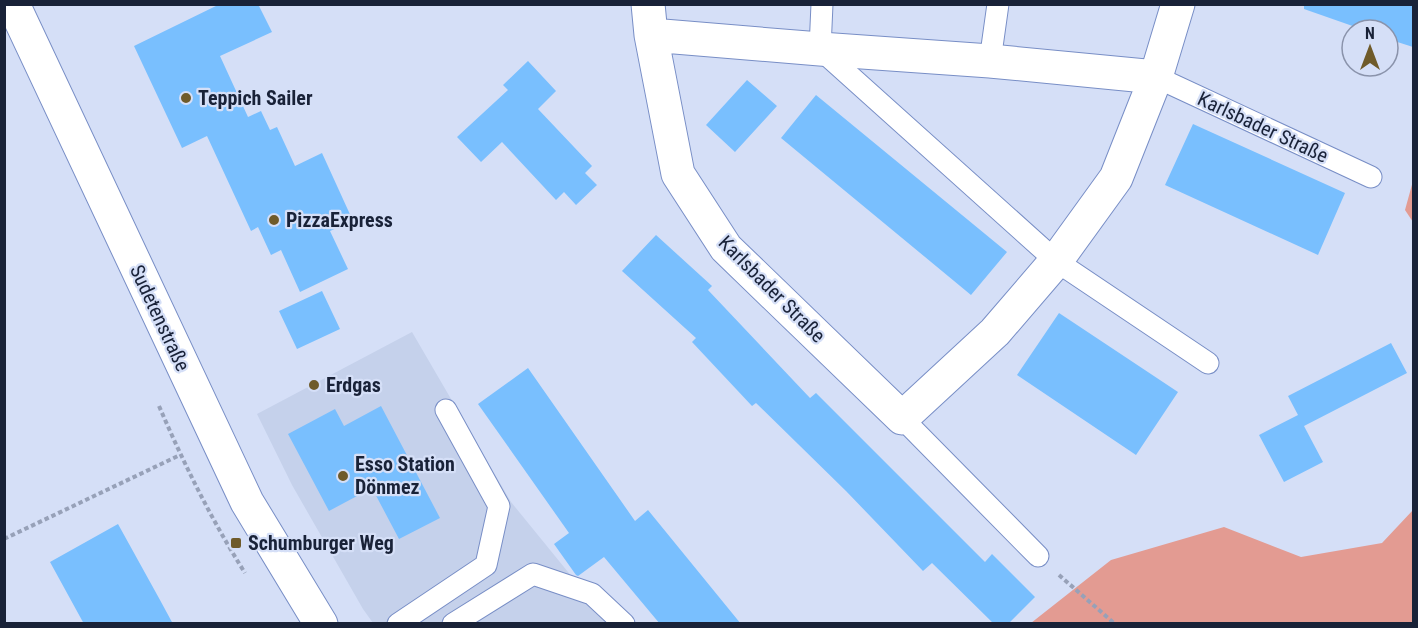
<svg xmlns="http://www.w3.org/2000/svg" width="1418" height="628" font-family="'Roboto Condensed',sans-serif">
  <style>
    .built { fill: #c5d1eb }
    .green { fill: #e39b92 }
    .building { fill: #79bffe }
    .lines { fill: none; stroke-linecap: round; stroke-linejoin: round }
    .lane-casing { stroke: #788ec6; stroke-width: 23 }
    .street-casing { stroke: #788ec6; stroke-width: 35 }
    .secondary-casing { stroke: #788ec6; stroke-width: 35 }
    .path { stroke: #97a1b8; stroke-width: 4; stroke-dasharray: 4.5 3; stroke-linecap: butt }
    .lane { stroke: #fff; stroke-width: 21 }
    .street { stroke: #fff; stroke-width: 33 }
    .secondary { stroke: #fff; stroke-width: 33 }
    .poi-dot { fill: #6f5b2a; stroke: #d5dff7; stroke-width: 2 }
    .labels { text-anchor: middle; stroke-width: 4.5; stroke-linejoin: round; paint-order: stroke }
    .poi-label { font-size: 20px; font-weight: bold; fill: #192238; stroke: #d5dff7; text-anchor: start }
    .street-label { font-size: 20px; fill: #192238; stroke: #d5dff7 }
  </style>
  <rect width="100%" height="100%" fill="#d5dff7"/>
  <path class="built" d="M412,332L511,502L590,599L614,623H373L363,609L292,485L257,414Z"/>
  <path class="green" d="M1413,181V222L1405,210Z
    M1413,510V623H1031L1111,560L1224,527L1301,557L1382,543Z"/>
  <path class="building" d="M220,4H258L272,32L220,56L248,117L261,111L270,130L277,127L295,166L322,153L353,221L330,231L348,269L300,292L281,250L271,255L258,227L251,231L207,136L182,148L134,46Z
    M1304,4H1413V47L1388,39V30H1364L1304,9Z
    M528,61L556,91L538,109L592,166L585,173L597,185L576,205L564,192L556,200L502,142L481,162L457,137L508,90L503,85Z
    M747,80L777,106L735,152L706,125Z
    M816,95L1007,252L971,295L781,138Z
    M1193,124L1345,193L1318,255L1165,185Z
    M656,235L712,286L708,290L810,398L816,393L985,562L992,554L1035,597L1008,624H994L932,563L923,571L846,491L756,403L752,406L692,342L696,338L622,271Z
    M322,291L340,329L297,349L279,311Z
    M1059,313L1178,392L1136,455L1017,375Z
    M1391,343L1407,373L1304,426L1323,462L1284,482L1259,435L1298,415L1288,396Z
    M528,368L635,521L648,510L741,624H660L604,557L578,576L576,575L554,544L569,533L478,404Z
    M381,406L440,518L399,539L372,488L329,511L288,434L335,409L344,426Z
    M118,524L160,600L173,624H84L50,562Z"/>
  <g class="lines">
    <g class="lane-casing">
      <path id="lane" d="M822,4L820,49L1056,261L1208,363
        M990,61L998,4
        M1156,77L1371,177
        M902,418L1038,556
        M398,624L486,565L499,506L446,410
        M453,624L533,574L592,594L624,624"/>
    </g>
    <g class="street-casing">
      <path id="street" d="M648,4L651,35L820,49L990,61L1156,77
        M651,35L678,174L726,248L902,418L995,332L1056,261L1116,178L1156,77L1178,4"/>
    </g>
    <g class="secondary-casing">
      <path id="secondary" d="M13,4L247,502L321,624"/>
    </g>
    <path class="path" d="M159,406C184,464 211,519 245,573
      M4,539L180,455
      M1059,575L1115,624"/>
    <use href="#lane" class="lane"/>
    <use href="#street" class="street"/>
    <use href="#secondary" class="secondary"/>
  </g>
  <g class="poi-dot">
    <circle cx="186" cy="98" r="6"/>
    <circle cx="274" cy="220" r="6"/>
    <circle cx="314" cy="385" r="6"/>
    <circle cx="343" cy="476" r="6"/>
    <rect x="230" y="537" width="12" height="12" rx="3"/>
  </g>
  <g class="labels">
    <g class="poi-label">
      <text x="198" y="105">Teppich Sailer</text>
      <text x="286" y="227">PizzaExpress</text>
      <text x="326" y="392">Erdgas</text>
      <text x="355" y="471">Esso Station<tspan x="355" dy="23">Dönmez</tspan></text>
      <text x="248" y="550">Schumburger Weg</text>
    </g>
    <g class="street-label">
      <text transform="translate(1263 127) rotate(25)" y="7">Karlsbader Straße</text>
      <text transform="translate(772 289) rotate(45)" y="7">Karlsbader Straße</text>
      <text transform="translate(160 318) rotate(65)" y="7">Sudetenstraße</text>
    </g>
  </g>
  <rect width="1418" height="628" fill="none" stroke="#192238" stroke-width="12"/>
  <g transform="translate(1370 48)"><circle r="28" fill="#d5dff7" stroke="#8a93ab" stroke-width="1.5"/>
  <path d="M0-4.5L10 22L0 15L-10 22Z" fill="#6f5b2a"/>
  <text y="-9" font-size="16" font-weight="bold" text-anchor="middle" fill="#192238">N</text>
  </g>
</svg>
